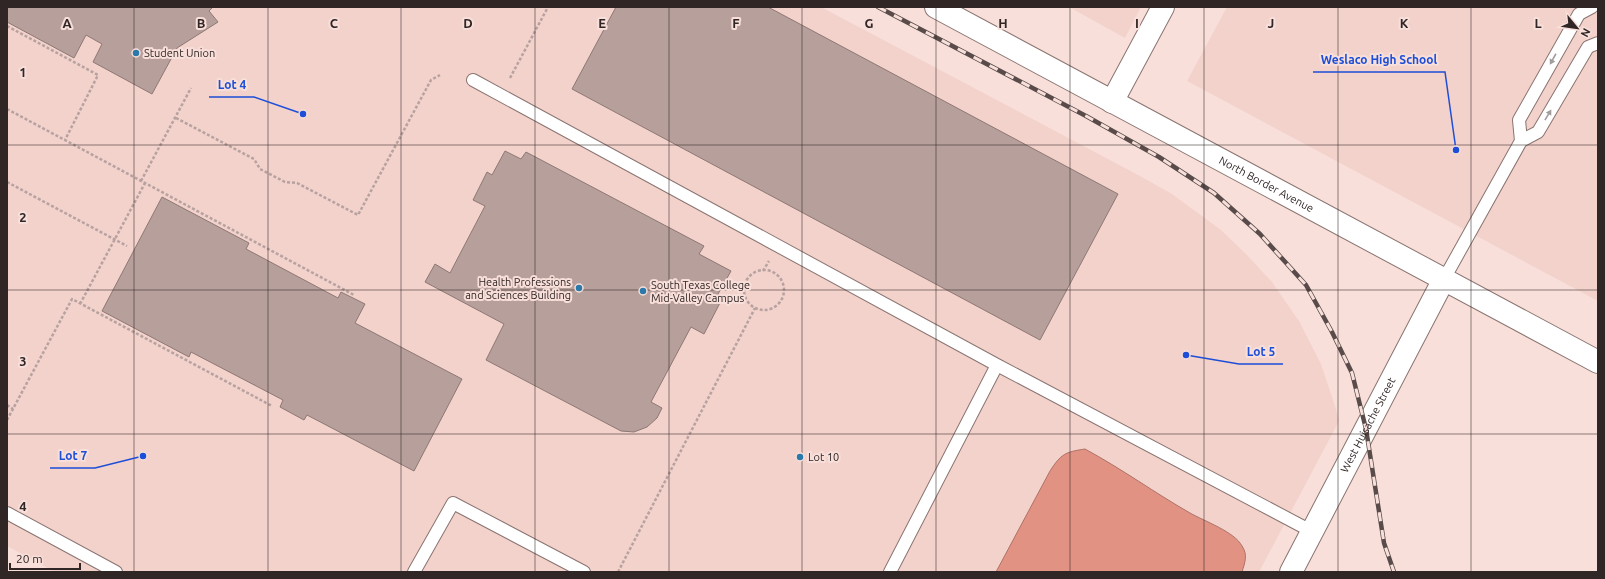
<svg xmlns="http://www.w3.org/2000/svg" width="1605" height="579" font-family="Ubuntu,sans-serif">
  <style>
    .built { fill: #f3d2cc }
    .water { fill: #e29283; stroke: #ad7267 }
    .building { fill: #b79f9b; stroke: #8e7873 }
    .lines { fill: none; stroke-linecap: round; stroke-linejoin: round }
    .lane-casing { stroke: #8a7470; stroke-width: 14 }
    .street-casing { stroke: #8a7470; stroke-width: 24 }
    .secondary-casing { stroke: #8a7470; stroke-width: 24 }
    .path { stroke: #b7a29f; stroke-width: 2.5; stroke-dasharray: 3 2; stroke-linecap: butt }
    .lane { stroke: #fff; stroke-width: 12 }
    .street { stroke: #fff; stroke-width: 22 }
    .secondary { stroke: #fff; stroke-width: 22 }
    .rail-casing { stroke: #584b49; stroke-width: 4.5 }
    .rail { stroke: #f8dfda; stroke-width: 3; stroke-dasharray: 9; stroke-linecap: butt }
    .oneway { fill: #a29d9d }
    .grid { fill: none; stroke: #302625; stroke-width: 1; stroke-opacity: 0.55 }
    .poi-dot { fill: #2a79ab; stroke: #f8dfda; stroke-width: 1.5 }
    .labels { text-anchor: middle; stroke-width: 4; stroke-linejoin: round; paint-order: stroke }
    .poi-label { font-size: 11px; fill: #302625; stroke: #f8dfda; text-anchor: start }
    .street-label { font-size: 11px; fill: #302625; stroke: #f8dfda }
    .grid-label { font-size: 13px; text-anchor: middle; font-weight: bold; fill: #302625; stroke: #f8dfda; stroke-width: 4; stroke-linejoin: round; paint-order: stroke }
    .leader { fill: none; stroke: #1d4ed8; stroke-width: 1.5 }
    .callout-dot { fill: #1d4ed8; stroke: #f8dfda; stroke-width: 1.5 }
    .callout-label { font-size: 12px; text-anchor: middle; font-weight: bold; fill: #1d4ed8; stroke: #f8dfda; stroke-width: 4; stroke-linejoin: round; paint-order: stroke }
  </style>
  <rect width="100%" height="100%" fill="#f8dfda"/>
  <path class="built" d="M7,7H821L1140,176L1172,194L1221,230L1247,255L1272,282L1299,321L1321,364L1336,409L1339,421L1259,572H55L7,546Z
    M1069,7H1141L1125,38Z
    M1227,7H1598V301L1187,81Z"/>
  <path class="water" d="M1085,449C1122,469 1155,493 1190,513C1204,521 1235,532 1242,546C1248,555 1245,562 1242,572H996L1050,471C1061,454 1065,452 1085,449Z"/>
  <path class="building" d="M7,7H213L209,11L218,22L177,48L152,94L93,62L102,44L86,35L74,58L7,22Z
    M616,7H768L1118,194L1040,340L572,89Z
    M505,151L521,159L526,152L704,246L699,254L731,271L718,294L723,297L704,334L691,327L651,402L662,408L657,418L647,427L634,432L621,431L486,360L504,324L425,282L435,264L450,273L485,206L473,200L487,172L492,175Z
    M162,197L249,243L246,249L338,298L341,292L365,304L355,323L462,379L414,471L307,415L304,420L280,407L283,400L191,352L189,357L102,311Z"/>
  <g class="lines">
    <g class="lane-casing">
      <path id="lane" d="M473,80L997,365L1313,532
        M1521,141L1519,120L1579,14L1592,7
        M1444,279L1521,141L1538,132L1588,47L1598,43
        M7,513L116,572
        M414,572L453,503L584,572
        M890,572L997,365"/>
    </g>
    <g class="street-casing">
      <g id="street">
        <path d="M1112,102L1163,7"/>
        <path id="s1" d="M1291,572L1444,279"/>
      </g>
    </g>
    <g class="secondary-casing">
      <g id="secondary">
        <path id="s2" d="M936,7L1598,362"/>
      </g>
    </g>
    <path class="path" d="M7,26L98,75L65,140
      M510,78L548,7
      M7,109L354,295
      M176,118L254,159L260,169L285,182L297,183L358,215L431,80L440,75
      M141,181L191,88
      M7,182L127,246
      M744 290a20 20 0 1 1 40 0a20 20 0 1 1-40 0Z
      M763,271L769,261
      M80,304L145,183
      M7,405L13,409
      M7,420L72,299L272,406
      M618,572L755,308"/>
    <use href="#lane" class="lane"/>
    <use href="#street" class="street"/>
    <use href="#secondary" class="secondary"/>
    <g class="rail-casing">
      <path id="rail" d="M878,7L1086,116L1159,157L1214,193L1260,234L1306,285L1332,332L1352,373L1366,429L1384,543L1394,572"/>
    </g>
    <use href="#rail" class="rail"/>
  </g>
  <defs><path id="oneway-solid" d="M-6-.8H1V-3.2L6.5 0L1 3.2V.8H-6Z"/></defs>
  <g class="oneway">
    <use href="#oneway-solid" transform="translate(1553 59) rotate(119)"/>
    <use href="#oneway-solid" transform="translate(1548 115) rotate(-59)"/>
  </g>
  <path class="grid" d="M134,7V572M268,7V572M401,7V572M535,7V572M669,7V572M802,7V572M936,7V572M1070,7V572M1204,7V572M1338,7V572M1471,7V572M7,145H1598M7,290H1598M7,434H1598"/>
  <g class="poi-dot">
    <circle cx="136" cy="53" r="4"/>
    <circle cx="579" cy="288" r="4"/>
    <circle cx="643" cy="291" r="4"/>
    <circle cx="800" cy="457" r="4"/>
  </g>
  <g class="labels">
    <g class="poi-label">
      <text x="144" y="57">Student Union</text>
      <text x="571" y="286" text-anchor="end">Health Professions<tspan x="571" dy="13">and Sciences Building</tspan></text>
      <text x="651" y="289">South Texas College<tspan x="651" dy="13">Mid-Valley Campus</tspan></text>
      <text x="808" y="461">Lot 10</text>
    </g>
    <g class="street-label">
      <text dy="4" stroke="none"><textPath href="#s2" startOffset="375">North Border Avenue</textPath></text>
      <text dy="4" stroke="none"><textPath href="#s1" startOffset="166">West Huisache Street</textPath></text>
    </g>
  </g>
  <g class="grid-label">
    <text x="67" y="28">A</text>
    <text x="201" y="28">B</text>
    <text x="334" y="28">C</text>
    <text x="468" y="28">D</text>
    <text x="602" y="28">E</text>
    <text x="736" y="28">F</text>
    <text x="869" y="28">G</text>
    <text x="1003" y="28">H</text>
    <text x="1137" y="28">I</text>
    <text x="1271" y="28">J</text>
    <text x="1404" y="28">K</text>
    <text x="1538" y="28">L</text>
    <text x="23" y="77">1</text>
    <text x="23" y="222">2</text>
    <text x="23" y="366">3</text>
    <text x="23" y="511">4</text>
  </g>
  <path class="leader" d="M1456 150L1445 72H1313M303 114L254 97H209M1186 355L1239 364H1283M143 456L95 468H50"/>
  <g class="callout-dot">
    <circle cx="1456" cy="150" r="4"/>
    <circle cx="303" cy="114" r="4"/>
    <circle cx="1186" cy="355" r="4"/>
    <circle cx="143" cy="456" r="4"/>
  </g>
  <g class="callout-label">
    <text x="1379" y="64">Weslaco High School</text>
    <text x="232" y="89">Lot 4</text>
    <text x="1261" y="356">Lot 5</text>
    <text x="73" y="460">Lot 7</text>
  </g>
  <rect width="1605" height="579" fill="none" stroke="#302625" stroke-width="16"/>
  <g transform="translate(1577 28) rotate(119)" stroke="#f8dfda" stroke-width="3" paint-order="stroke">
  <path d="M0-3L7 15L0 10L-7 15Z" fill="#302625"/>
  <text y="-6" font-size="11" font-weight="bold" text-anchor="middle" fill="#302625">N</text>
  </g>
  <path d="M10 563v6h70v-6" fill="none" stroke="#302625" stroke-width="2"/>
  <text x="16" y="563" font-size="12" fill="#302625" stroke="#f8dfda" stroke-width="3" paint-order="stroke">20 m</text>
</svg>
